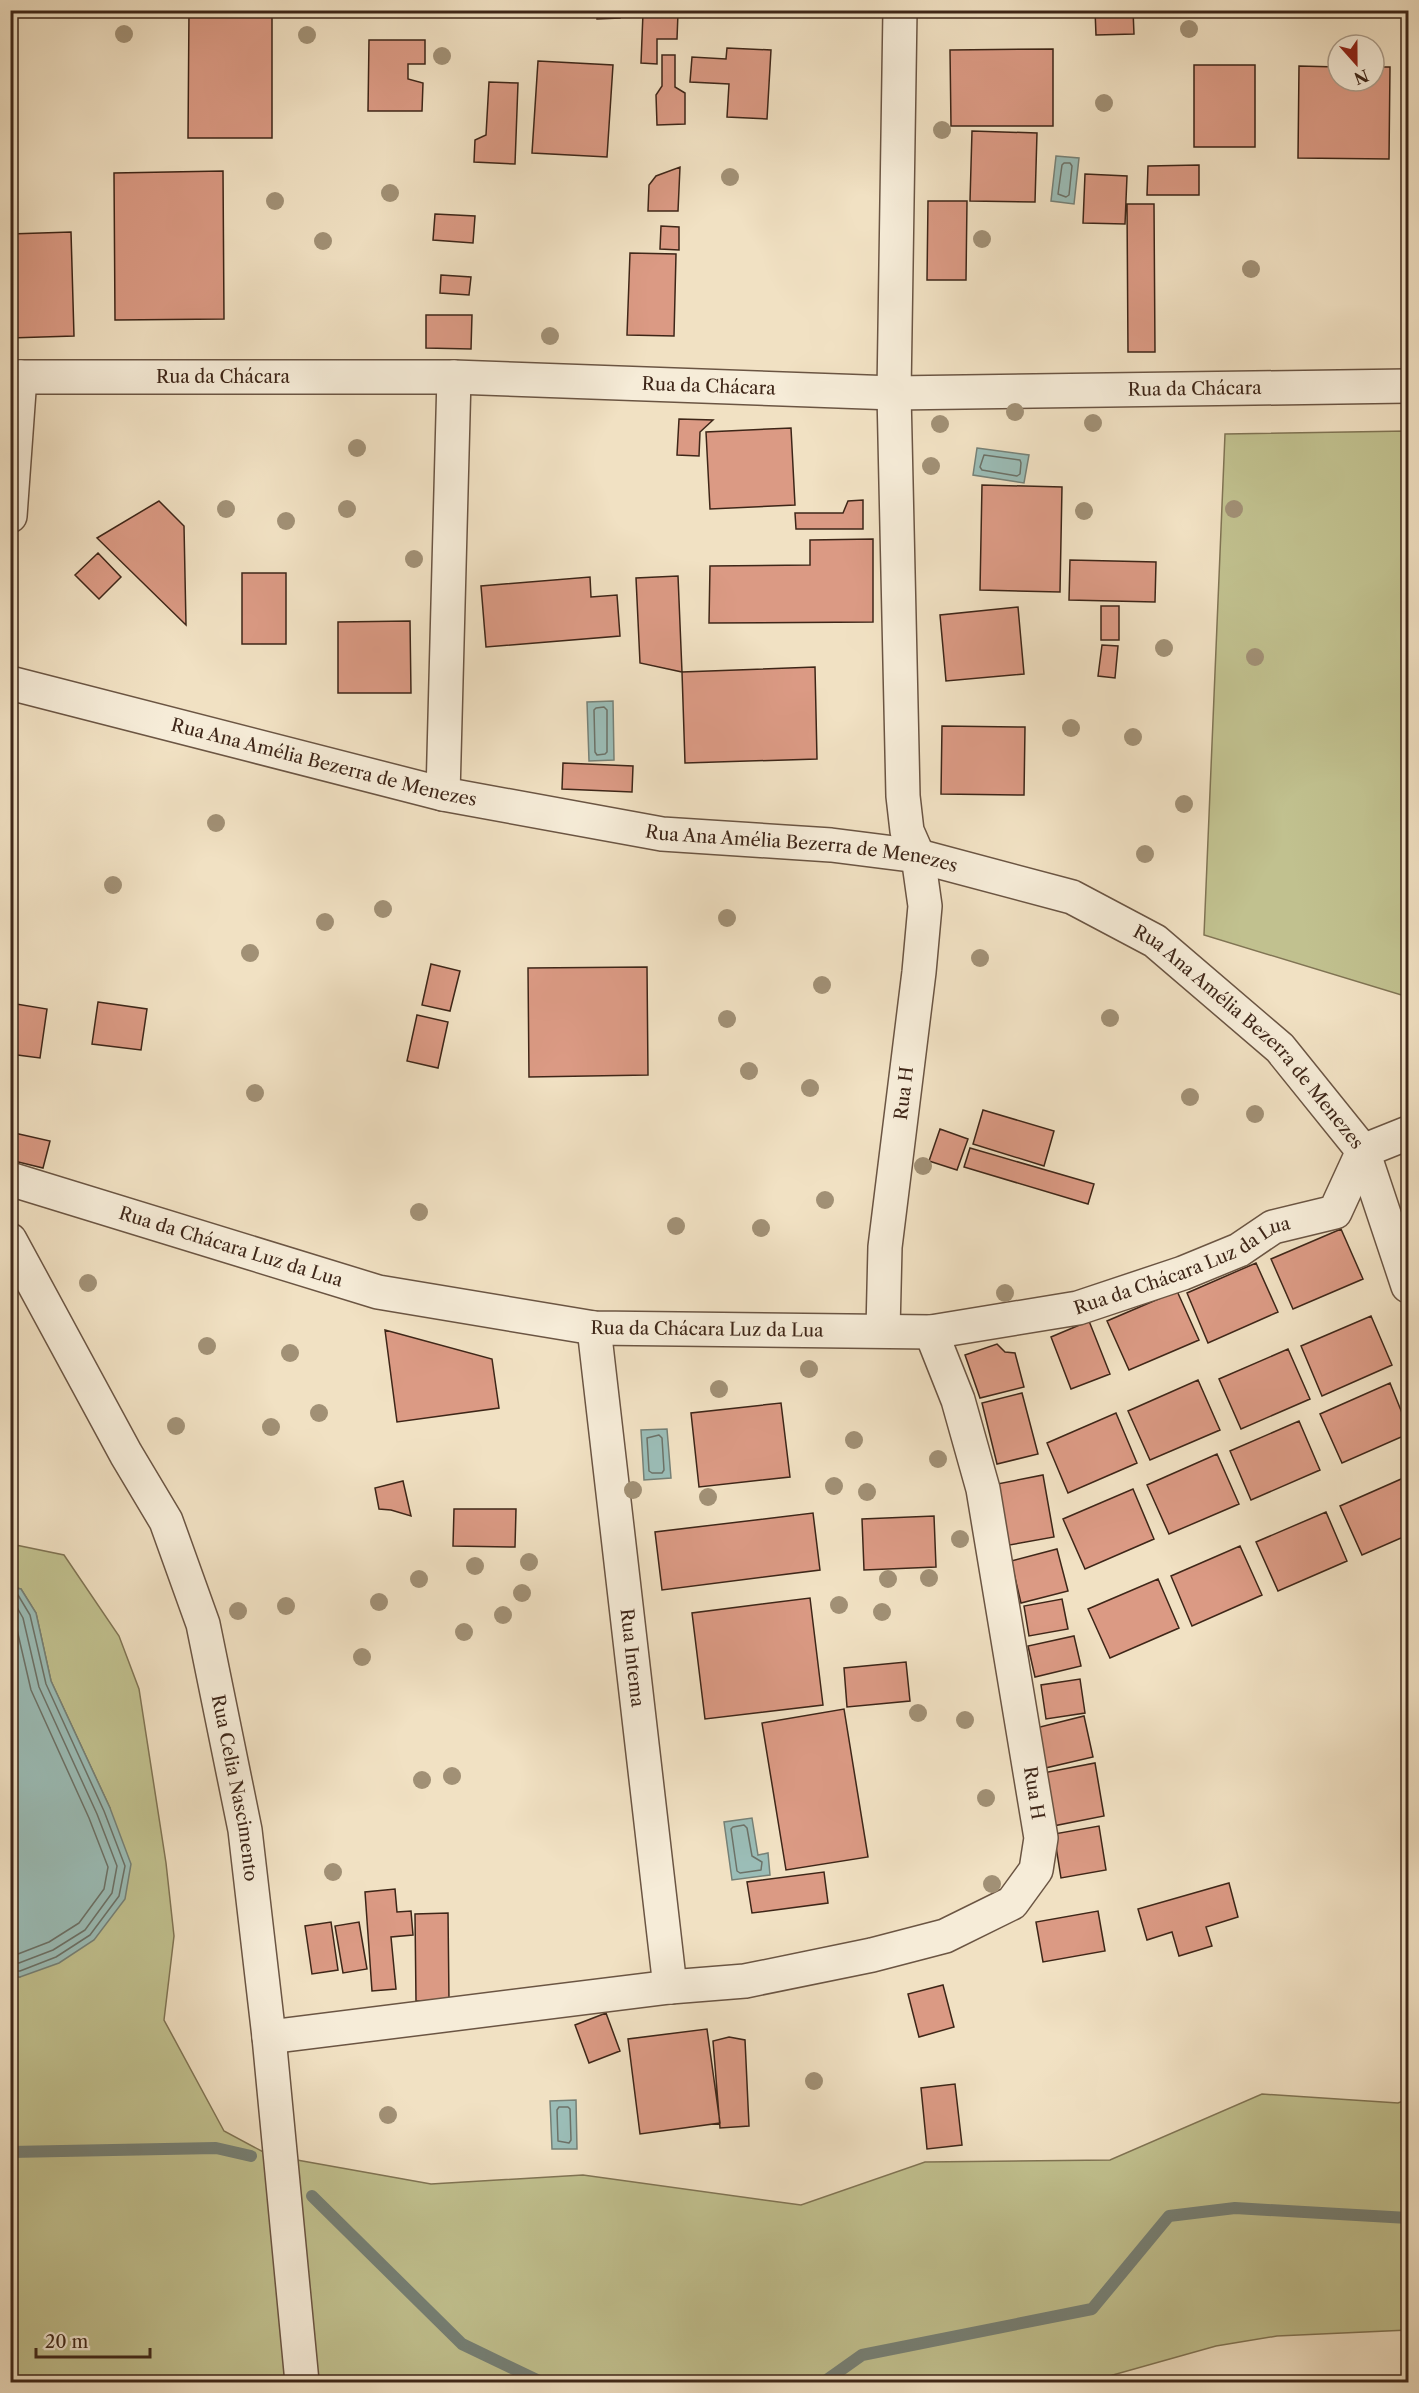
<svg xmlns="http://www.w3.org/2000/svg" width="1419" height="2393" font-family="'Libre Caslon Text',serif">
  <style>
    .green { fill: #c1c18f; stroke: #807454; stroke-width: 1.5 }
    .water { fill: #9bbdb7; stroke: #768177; stroke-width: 1.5 }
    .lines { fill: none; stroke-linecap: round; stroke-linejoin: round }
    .shore { stroke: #6c7268; stroke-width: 1.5 }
    .stream { stroke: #768177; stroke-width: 12 }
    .building { fill: #db9a84; stroke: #3e2618; stroke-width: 1.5 }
    .minor-casing { stroke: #6b5543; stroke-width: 36 }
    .minor { stroke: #f6ecd8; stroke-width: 33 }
    .tree { fill: #a19075 }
    .labels { text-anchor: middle; stroke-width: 4.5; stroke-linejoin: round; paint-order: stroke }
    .street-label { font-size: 18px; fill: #3e2618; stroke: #f6ecd8 }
  </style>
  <rect width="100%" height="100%" fill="#f1e1c3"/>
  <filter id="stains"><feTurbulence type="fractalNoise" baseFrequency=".00333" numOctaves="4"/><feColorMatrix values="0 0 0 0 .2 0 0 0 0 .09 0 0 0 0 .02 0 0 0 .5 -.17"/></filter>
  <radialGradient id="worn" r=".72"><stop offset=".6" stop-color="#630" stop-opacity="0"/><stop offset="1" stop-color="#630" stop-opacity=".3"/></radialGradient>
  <path class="green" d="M1408,431V997L1204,935L1225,434Z
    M11,1544L64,1555L119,1636L139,1689L166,1863L174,1936L164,2020L224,2131L269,2155L431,2184L583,2175L801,2205L925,2162L1110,2160L1262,2094L1398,2103L1408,2099V2330L1277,2336L1216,2346L1088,2382H11V1976L20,1977L110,1808L51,1681L36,1613L21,1589L11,1587Z"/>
  <path class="water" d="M1056,156L1079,158L1074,204L1051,201Z
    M977,448L1029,455L1024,483L973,475Z
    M613,701L614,760L589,761L587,702Z
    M667,1429L671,1478L644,1480L641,1430Z
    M11,1587L21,1589L36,1613L51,1681L110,1808L131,1864L125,1899L94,1940L59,1963L20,1977L10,1976Z
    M752,1818L758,1855L768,1853L770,1875L732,1880L724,1822Z
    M576,2100L577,2149H552L550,2101Z"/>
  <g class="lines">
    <path class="shore" d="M1064,163H1070L1072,166L1069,195L1066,197L1058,194L1062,165Z
      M984,455L1020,460L1021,463L1020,474L1017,476L982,470L980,467Z
      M604,707L607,710V752L605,754L597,755L595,752L594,710L596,708Z
      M659,1435L662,1438L664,1470L662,1473H652L649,1471L647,1438Z
      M10,1593L18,1595L30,1615L46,1684L104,1811L125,1866L119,1896L90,1935L56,1957L20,1971H10
      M10,1601L14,1602L23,1618L39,1687L97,1814L117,1866L112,1893L85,1930L53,1950L19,1963H10
      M10,1614L15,1621L31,1690L89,1818L108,1867L104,1889L79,1923L49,1942L18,1954H10
      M744,1825L747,1828L752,1856L762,1862L761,1870L740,1873L737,1871L731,1829L733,1827Z
      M559,2107H568L570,2109L571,2140L569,2143L558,2141L557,2110Z"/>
    <path class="stream" d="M10,2152L216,2148L251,2156
      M312,2196L462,2344L541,2382
      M824,2382L862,2355L1092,2309L1169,2216L1235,2208L1408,2218"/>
  </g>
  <path class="building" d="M189,10H272V138H188Z
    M597,10H620V18L597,19Z
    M1095,10H1133L1134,34L1096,35Z
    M643,13H678L677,39H657V64L641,63Z
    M369,40H425V64H408V79L423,83L422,111H368Z
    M727,48L771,50L767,119L727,117L729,84L690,82L692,57L726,59Z
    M1053,49V126H951L950,50Z
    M662,55H675V87L685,93V124L657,125L656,95L662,86Z
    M538,61L613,65L607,157L532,153Z
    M1194,65H1255V147H1194Z
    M1299,66L1338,67V81H1374V67H1390L1389,159L1298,158Z
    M489,82L518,83L515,164L474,162L475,140L486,135Z
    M972,131L1037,133L1035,202L970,201Z
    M1199,165V195H1147L1148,166Z
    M680,167L678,211H648L649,185L656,176Z
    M223,171L224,319L115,320L114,173Z
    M1085,174L1127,176L1125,224L1083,223Z
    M928,201H967L966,280H927Z
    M1127,204H1154L1155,352H1128Z
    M435,214L475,216L473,243L433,240Z
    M661,226L679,227V250L660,249Z
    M71,232L74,336L10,338V234Z
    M630,253L676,254L674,336L627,335Z
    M441,275L471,277L469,295L440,293Z
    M426,315H472L471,349L426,348Z
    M679,419L713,420L700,432L699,456L677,455Z
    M791,428L795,505L710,509L706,432Z
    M982,485L1062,487L1060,592L980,590Z
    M863,500V529H796L795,513H843L848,501Z
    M159,501L184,526L186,625L97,538Z
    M873,539V622L709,623L710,566L810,565V540Z
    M98,553L121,577L99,599L75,575Z
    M1070,560L1156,562L1155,602L1069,600Z
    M242,573H286V644H242Z
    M678,576L682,672L640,663L636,578Z
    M590,577L591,597L617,595L620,636L486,647L481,586Z
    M1101,606H1119V640H1101Z
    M1018,607L1024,674L946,681L940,615Z
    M410,621L411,693H338V622Z
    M1102,645L1118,646L1115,678L1098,676Z
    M815,667L817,759L685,763L682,672Z
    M942,726L1025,727L1024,795L941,794Z
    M563,763L633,766L632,792L562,789Z
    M431,964L460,971L450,1011L422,1005Z
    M647,967L648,1075L529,1077L528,968Z
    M98,1002L147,1009L141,1050L92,1044Z
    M10,1003L47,1009L40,1058L10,1054Z
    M417,1015L448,1022L438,1068L407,1061Z
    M983,1110L1054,1131L1044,1166L973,1144Z
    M940,1129L968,1139L957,1170L929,1161Z
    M10,1132L50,1141L43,1168L10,1160Z
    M970,1148L1094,1184L1088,1204L964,1167Z
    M1341,1229L1363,1279L1293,1309L1271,1259Z
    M1256,1263L1278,1312L1208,1343L1187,1293Z
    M1177,1291L1199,1340L1129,1370L1107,1321Z
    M1371,1316L1392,1365L1322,1396L1301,1346Z
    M1089,1321L1110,1374L1071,1389L1051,1337Z
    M385,1330L492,1359L499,1408L397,1422Z
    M997,1344L1005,1352L1015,1353L1024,1387L980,1398L965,1355Z
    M1288,1349L1310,1399L1241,1429L1219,1379Z
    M1198,1380L1220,1430L1150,1460L1128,1411Z
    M1390,1383L1408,1428V1434L1342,1463L1320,1414Z
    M1022,1393L1038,1454L997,1464L982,1403Z
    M781,1403L790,1477L699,1487L691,1413Z
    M1116,1413L1137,1463L1068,1493L1047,1443Z
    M1299,1421L1320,1470L1251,1500L1230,1451Z
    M1217,1454L1239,1504L1169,1534L1147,1485Z
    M1043,1475L1054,1537L1004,1546L992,1485Z
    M1408,1476V1535L1362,1555L1340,1506Z
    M403,1481L411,1516L391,1510L379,1509L375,1488Z
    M1133,1489L1154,1539L1085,1569L1063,1519Z
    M454,1509H516L515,1547L453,1546Z
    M1326,1512L1347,1561L1278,1591L1256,1542Z
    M813,1513L820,1570L662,1590L655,1532Z
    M934,1516L936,1567L864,1570L862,1519Z
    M1240,1546L1262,1595L1192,1626L1171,1576Z
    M1057,1549L1068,1591L1021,1603L1011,1561Z
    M1158,1579L1179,1628L1110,1658L1088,1609Z
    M810,1598L823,1705L705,1719L692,1613Z
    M1062,1599L1068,1629L1029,1636L1024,1606Z
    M1074,1636L1081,1666L1035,1677L1028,1646Z
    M906,1662L910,1701L847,1707L844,1668Z
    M1080,1679L1085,1713L1046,1719L1041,1685Z
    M844,1709L868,1857L786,1870L762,1723Z
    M1084,1716L1093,1757L1041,1769L1032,1729Z
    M1095,1763L1104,1816L1053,1826L1043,1773Z
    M1099,1826L1106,1870L1061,1878L1054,1834Z
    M824,1872L828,1903L752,1913L747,1882Z
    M1229,1883L1238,1917L1206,1927L1212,1946L1179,1956L1172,1932L1147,1940L1138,1909Z
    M395,1889L397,1912L411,1911L413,1935L391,1937L396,1989L372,1991L365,1892Z
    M1098,1911L1105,1951L1043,1962L1036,1922Z
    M448,1913L449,2000L416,2001L415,1914Z
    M331,1922L338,1970L312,1974L305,1926Z
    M359,1922L367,1969L343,1973L335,1926Z
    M943,1985L954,2027L919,2037L908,1994Z
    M606,2013L620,2051L589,2063L575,2025Z
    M707,2029L720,2123L640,2134L628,2039Z
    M729,2037L745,2040L749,2126L720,2128L713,2041Z
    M955,2084L962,2145L927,2149L921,2088Z"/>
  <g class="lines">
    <g class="minor-casing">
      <g id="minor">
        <path id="s1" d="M10,377H454L894,393L1408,386"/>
        <path d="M10,516L20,377"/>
        <path id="s2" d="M10,683L443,794L662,834L831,845L918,856L1072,897L1155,941L1280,1048L1363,1151L1408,1286"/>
        <path d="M443,794L454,377"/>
        <path d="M1363,1151L1408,1133"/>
        <path id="s3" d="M10,1179L378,1292L594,1328L931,1332L1078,1308L1183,1273L1239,1250L1273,1227L1335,1212L1363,1151"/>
        <path id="s4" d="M10,1240L126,1454L166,1521L203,1624L245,1830L269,2037L302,2382"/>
        <path id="s5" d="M594,1328L670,1987"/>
        <path id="s6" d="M883,1330L885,1247L919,972L925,906L918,856L907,831L903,796L894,393L900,10"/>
        <path d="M269,2037L670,1987L745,1981L872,1955L945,1936L1012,1903L1036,1870L1041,1838L983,1489L958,1400L931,1332"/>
      </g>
    </g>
    <use href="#minor" class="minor"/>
  </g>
  <g class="tree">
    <circle cx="1189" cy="29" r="9"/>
    <circle cx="124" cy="34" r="9"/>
    <circle cx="307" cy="35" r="9"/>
    <circle cx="442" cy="56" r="9"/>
    <circle cx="1104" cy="103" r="9"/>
    <circle cx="942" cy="130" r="9"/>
    <circle cx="730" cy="177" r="9"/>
    <circle cx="390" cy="193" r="9"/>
    <circle cx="275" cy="201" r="9"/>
    <circle cx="982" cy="239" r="9"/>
    <circle cx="323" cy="241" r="9"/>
    <circle cx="1251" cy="269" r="9"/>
    <circle cx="550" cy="336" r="9"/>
    <circle cx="1015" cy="412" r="9"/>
    <circle cx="1093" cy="423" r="9"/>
    <circle cx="940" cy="424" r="9"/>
    <circle cx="357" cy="448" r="9"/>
    <circle cx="931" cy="466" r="9"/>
    <circle cx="226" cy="509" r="9"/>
    <circle cx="347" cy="509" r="9"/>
    <circle cx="1234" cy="509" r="9"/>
    <circle cx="1084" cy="511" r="9"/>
    <circle cx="286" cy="521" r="9"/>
    <circle cx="414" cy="559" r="9"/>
    <circle cx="1164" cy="648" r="9"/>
    <circle cx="1255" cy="657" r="9"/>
    <circle cx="1071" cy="728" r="9"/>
    <circle cx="1133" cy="737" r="9"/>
    <circle cx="1184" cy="804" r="9"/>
    <circle cx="216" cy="823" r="9"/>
    <circle cx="1145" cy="854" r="9"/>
    <circle cx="113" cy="885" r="9"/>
    <circle cx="383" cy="909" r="9"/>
    <circle cx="727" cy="918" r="9"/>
    <circle cx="325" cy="922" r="9"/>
    <circle cx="250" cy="953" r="9"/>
    <circle cx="980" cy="958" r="9"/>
    <circle cx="822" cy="985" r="9"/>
    <circle cx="1110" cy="1018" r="9"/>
    <circle cx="727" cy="1019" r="9"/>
    <circle cx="749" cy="1071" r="9"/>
    <circle cx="810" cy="1088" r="9"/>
    <circle cx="255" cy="1093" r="9"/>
    <circle cx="1190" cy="1097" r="9"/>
    <circle cx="1255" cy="1114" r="9"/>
    <circle cx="923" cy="1166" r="9"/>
    <circle cx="825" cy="1200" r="9"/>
    <circle cx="419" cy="1212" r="9"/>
    <circle cx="676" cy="1226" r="9"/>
    <circle cx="761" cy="1228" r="9"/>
    <circle cx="88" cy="1283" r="9"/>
    <circle cx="1005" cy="1293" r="9"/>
    <circle cx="207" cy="1346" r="9"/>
    <circle cx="290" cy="1353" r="9"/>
    <circle cx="809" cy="1369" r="9"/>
    <circle cx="719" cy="1389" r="9"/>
    <circle cx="319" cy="1413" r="9"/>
    <circle cx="176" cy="1426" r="9"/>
    <circle cx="271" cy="1427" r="9"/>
    <circle cx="854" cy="1440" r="9"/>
    <circle cx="938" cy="1459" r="9"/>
    <circle cx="834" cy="1486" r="9"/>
    <circle cx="633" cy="1490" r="9"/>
    <circle cx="867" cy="1492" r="9"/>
    <circle cx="708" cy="1497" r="9"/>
    <circle cx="960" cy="1539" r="9"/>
    <circle cx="529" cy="1562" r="9"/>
    <circle cx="475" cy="1566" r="9"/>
    <circle cx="929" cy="1578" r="9"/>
    <circle cx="419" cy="1579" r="9"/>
    <circle cx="888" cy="1579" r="9"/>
    <circle cx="522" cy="1593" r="9"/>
    <circle cx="379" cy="1602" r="9"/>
    <circle cx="839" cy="1605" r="9"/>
    <circle cx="286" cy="1606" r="9"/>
    <circle cx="238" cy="1611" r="9"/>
    <circle cx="882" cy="1612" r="9"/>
    <circle cx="503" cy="1615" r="9"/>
    <circle cx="464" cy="1632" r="9"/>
    <circle cx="362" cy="1657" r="9"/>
    <circle cx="918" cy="1713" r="9"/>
    <circle cx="965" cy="1720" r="9"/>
    <circle cx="452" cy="1776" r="9"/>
    <circle cx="422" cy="1780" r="9"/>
    <circle cx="986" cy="1798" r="9"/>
    <circle cx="333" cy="1872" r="9"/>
    <circle cx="992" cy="1884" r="9"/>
    <circle cx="814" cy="2081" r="9"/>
    <circle cx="388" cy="2115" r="9"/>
  </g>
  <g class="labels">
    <g class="street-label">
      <text dy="6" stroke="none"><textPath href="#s1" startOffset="213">Rua da Chácara</textPath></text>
      <text dy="6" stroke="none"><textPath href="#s1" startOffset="699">Rua da Chácara</textPath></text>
      <text dy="6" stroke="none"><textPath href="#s1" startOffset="1185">Rua da Chácara</textPath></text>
      <text dy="6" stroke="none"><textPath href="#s2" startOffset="324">Rua Ana Amélia Bezerra de Menezes</textPath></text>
      <text dy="6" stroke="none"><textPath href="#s2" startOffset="810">Rua Ana Amélia Bezerra de Menezes</textPath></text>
      <text dy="6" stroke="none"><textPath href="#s2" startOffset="1314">Rua Ana Amélia Bezerra de Menezes</textPath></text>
      <text dy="6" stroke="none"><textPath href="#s6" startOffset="238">Rua H</textPath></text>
      <text dy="6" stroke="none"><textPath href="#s3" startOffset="231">Rua da Chácara Luz da Lua</textPath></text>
      <text dy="6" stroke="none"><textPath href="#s3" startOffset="1203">Rua da Chácara Luz da Lua</textPath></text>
      <text dy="6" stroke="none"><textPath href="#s3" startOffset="717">Rua da Chácara Luz da Lua</textPath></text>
      <text dy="6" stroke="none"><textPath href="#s5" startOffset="332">Rua Intema</textPath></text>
      <text dy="6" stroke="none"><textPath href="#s4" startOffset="598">Rua Celia Nascimento</textPath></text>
      <text transform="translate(1034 1793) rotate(81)" y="6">Rua H</text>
    </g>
  </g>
  <rect width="1419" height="2393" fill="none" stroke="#f1e1c3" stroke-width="36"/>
  <rect x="12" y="12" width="1395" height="2369" fill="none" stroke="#3e2618" stroke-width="3"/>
  <rect x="18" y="18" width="1383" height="2357" fill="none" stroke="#3e2618" stroke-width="1.5"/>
  <g transform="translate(1356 63) rotate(159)"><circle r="28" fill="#f6ecd8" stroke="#ac9d8b" stroke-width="1.5"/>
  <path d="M0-4.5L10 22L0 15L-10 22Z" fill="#8f2418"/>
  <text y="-9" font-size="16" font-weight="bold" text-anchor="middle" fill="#3e2618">N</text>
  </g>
  <path d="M36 2348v9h114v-9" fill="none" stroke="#3e2618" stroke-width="3"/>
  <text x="45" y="2348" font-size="18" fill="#3e2618" stroke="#f6ecd8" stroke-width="4.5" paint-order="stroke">20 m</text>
  <rect width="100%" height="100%" filter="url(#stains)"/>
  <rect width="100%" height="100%" fill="url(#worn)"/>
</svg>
